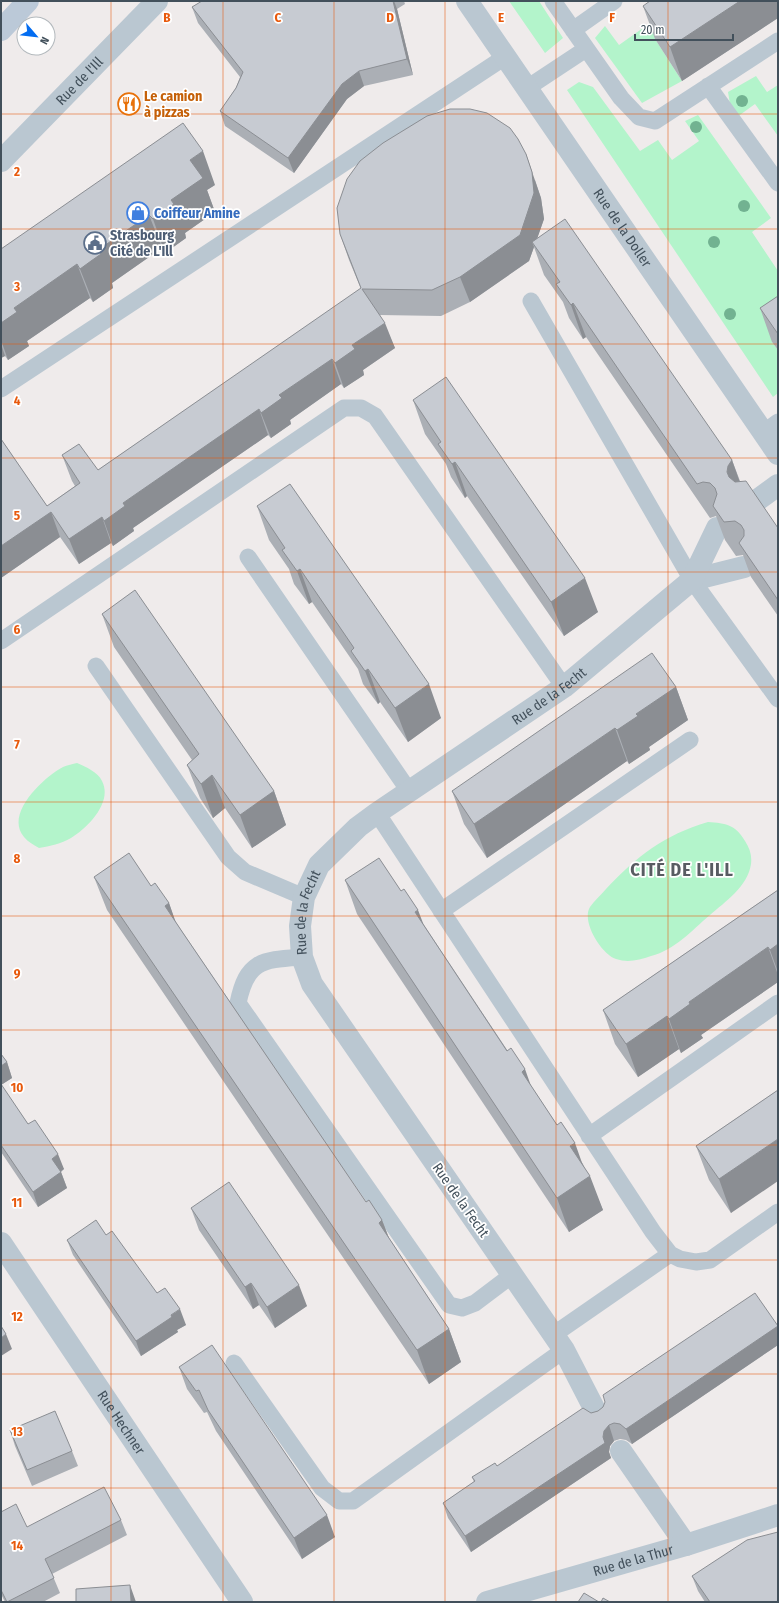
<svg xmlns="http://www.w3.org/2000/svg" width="779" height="1603" font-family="'Fira Sans Condensed',sans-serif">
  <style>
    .green { fill: #b3f4cb }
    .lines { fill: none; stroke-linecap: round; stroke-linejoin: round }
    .lane { stroke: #bac7d1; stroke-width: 17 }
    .street { stroke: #bac7d1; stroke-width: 22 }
    .secondary { stroke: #bbc9d8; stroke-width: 22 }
    .tree { fill: #72b291 }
    .wall { fill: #abafb5 }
    .shaded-wall { fill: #8b8e93 }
    .building { fill: #c7cbd2; stroke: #8b8e93 }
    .grid { fill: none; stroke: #e8590c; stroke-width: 1; stroke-opacity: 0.55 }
    .labels { text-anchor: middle; stroke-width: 3.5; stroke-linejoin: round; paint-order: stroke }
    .street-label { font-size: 14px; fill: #42505b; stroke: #fff }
    .food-label { font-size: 14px; font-weight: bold; fill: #c56008; stroke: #fff; text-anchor: start }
    .shop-label { font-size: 14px; font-weight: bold; fill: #366cbe; stroke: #fff; text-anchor: start }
    .service-label { font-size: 14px; font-weight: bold; fill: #4e5e75; stroke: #fff; text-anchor: start }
    .district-label { font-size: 18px; font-weight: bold; letter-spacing: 1px; fill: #585c62; stroke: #fff }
    .grid-label { font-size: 13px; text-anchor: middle; font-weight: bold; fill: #e8590c; stroke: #fff; stroke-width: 3.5; stroke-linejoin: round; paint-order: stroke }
  </style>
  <rect width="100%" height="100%" fill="#efebeb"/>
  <path class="green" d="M509,1H539L563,38L545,53Z
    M681,1L655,39L682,81L642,103L595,38L605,26L619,45Z
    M756,76L767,92L778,85V136L755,104L737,117L731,110L728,92Z
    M579,82L593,87L640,151L658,140L672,160L699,141L685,121L698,115L771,218L752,232L778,271V338L772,342L778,350V393L773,397L567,90Z
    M77,763C86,767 98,772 102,781C113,802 88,828 71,838C61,844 50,846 39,848C34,845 28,842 24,837C4,814 44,777 63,767C67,765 73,764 77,763Z
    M708,822C726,823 736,825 745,841C750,849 752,855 751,864C748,886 725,902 710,915C691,931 675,950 651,956C639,960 628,963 616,959C601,954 581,921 590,907C594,901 601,895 606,889C637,856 664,835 708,822Z"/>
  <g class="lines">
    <path class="lane" d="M553,1L621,98L639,117L655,121L778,41
      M573,30L614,1
      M708,86L778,183
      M527,88L586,49
      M531,301L692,580L778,699
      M1,389L505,57
      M763,433L778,422
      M248,557L409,791
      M1,641L344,408H361L375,416L564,687
      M96,666L228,857L245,872L304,897
      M377,813L653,1232L670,1254L680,1259L696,1262L710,1260L778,1212
      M441,911L690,740
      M302,957C262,960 247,960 238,1003L449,1305L462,1308L475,1303L512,1275
      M589,1136L778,1003
      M553,1335L670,1254
      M234,1363L322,1488L339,1501H353L564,1350"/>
    <g class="street">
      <path id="s1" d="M467,1L778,454"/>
      <path id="s2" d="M1,161L157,1"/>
      <path d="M752,504L778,485"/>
      <path d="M692,580L744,567"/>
      <path id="s3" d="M1,1243L242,1602"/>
      <path id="s4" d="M598,1416L564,1350L312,984L302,957L300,926L304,897L319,865L358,827L377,813L564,687L692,580L717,528"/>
      <path d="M621,1451L686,1545"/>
      <path id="s5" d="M487,1602L686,1545L778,1515"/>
    </g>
    <path class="secondary" d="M1,30L28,1"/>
  </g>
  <g class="tree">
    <circle cx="742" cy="101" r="6"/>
    <circle cx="696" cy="127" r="6"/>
    <circle cx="744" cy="206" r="6"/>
    <circle cx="714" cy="242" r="6"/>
    <circle cx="730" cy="314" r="6"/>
  </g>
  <path class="wall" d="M202,1H404L405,4L397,9L413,75L364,86L347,99L294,173L225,126L220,111L236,88L240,77L198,23L192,7Z
    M778,1V18L682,81L655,39L643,6Z
    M535,180L541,198L544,219L537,238L732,460L740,481L778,528V616L751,577L743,555L736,556L725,540L716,516L710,518L586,337L583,339L569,318L563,302L544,275L534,247L529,261L470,302L441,316L380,315L395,348L363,370L364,375L344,388L341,384L290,420L291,424L271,438L268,435L133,528L134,531L113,546L111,543L79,564L60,537L1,578V439L47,506L75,486L72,481L62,455L98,470L361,289L349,260L340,234Z
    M215,185L207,190L215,212L185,233L186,238L165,253L162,248L112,283L113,288L93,302L90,298L27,341L29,346L8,360L5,356L1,358V249Z
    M778,296V350L772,342L760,308Z
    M413,400L598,612L564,636L467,496L465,498L451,477L446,464L425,434Z
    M257,506L441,718L408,742L380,702L378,704L363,684L358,669L312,602L309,604L294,584L289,569L269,540Z
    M102,614L274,791L286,825L252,848L225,808L213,818L200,798L187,765L192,760L114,647Z
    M676,687L688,720L649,747L650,750L629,764L627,761L487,858L464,824L452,791Z
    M94,877L151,886L169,903L175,921L366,1202L382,1220L389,1238L449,1329L461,1362L429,1384L107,910Z
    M345,880L424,925L557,1125L583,1164L603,1210L569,1232L357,914Z
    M778,890V982L701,1035L703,1038L681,1053L679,1049L638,1077L615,1044L603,1010Z
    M1,1054L7,1062L12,1078L1,1085L28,1124L64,1169L61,1172L67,1188L38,1207L1,1152Z
    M778,1090L731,1213L709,1180L696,1146Z
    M191,1208L307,1306L275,1328L259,1305L253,1309L199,1230Z
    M106,1235L157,1293L186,1325L177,1330L178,1332L141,1356L73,1255L67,1240Z
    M778,1326V1345L632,1444L626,1440L620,1439L614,1441L610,1446L609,1452L611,1458L471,1552L448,1518L443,1503L474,1482L472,1477L497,1466L591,1413L598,1411Z
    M179,1367L335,1537L302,1559L216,1431L207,1412L204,1413L187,1389Z
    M10,1430L72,1451L78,1466L32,1486L15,1446Z
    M1,1512L27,1527L121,1520L127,1535L52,1574L60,1593L43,1602H5L1,1594Z
    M692,1576L778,1602H705L698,1591Z"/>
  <path class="shaded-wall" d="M393,1H394L397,9L413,75L407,59Z
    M740,1H778V18L682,81L670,47Z
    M359,71L364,86L347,99L294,173L288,158L342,84Z
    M203,151L215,185L207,190L215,212L185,233L186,238L165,253L153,219L171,200L190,160Z
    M526,154L541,198L544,219L535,245L532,242L534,247L529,261L470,302L460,277Z
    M149,215L162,248L112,283L113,288L93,302L80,269L98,250Z
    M77,264L90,298L27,341L29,346L8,360L1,340V323L14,308Z
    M573,303L586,337L583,339L571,305Z
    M385,323L395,348L363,370L364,375L344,388L335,363L352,345Z
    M1,344L5,356L1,358Z
    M332,359L341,384L290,420L291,424L271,438L261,413L279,395Z
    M259,409L268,435L133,528L134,531L113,546L104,521L123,503Z
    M732,460L744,494L740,506L727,472L728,466Z
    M455,462L467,496L465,498L452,464Z
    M51,512L60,537L1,578V546Z
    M102,517L111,543L79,564L69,539Z
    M300,569L312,602L309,604L297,571Z
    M585,578L598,612L564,636L551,602Z
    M368,669L380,702L378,704L365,671Z
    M429,684L441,718L408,742L395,708Z
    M676,687L688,720L649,747L650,750L629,764L617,730L636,714Z
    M615,728L627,761L487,858L474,824Z
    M212,775L225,808L213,818L201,784Z
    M274,791L286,825L252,848L240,815Z
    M169,903L181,937L165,906Z
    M418,910L431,944L415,912Z
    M778,944V972L770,950Z
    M768,947L778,975V982L701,1035L703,1038L681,1053L669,1019L689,1002Z
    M667,1016L679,1049L638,1077L626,1044Z
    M7,1062L12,1078L1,1085V1066Z
    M525,1069L537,1103L522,1072Z
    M778,1139V1181L731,1213L719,1179Z
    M575,1143L587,1177L570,1146Z
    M58,1154L64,1169L57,1174L52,1159Z
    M61,1172L67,1188L38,1207L33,1192Z
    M590,1176L603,1210L569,1232L557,1198Z
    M382,1220L395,1254L379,1223Z
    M251,1283L259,1305L253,1309L245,1287Z
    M299,1285L307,1306L275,1328L267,1307Z
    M180,1309L186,1325L177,1330L178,1332L141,1356L136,1341Z
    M778,1326V1345L632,1444L626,1429Z
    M449,1329L461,1362L429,1384L417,1350Z
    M6,1334L12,1349L1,1356V1338Z
    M609,1425L614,1441L610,1446L609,1452L611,1458L471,1552L465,1536L603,1437L604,1431Z
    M327,1515L335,1537L302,1559L294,1538Z
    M130,1585L136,1602H131Z"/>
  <path class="building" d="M202,1H393L407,59L359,71L342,84L288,158L220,111L236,88L243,72L192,7Z
    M650,1H740L670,47L643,6Z
    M450,109H470L487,113L510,128L518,139L526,154L532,172L534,193L520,235L460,277L432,290L362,289L385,323L352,345L355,349L335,363L332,359L279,395L282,398L261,413L259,409L123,503L125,506L104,521L102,517L69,539L51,512L1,546V439L47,506L80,483L62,455L79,444L98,470L361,288L340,234L337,208L347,179L360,161L383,143L427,116Z
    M183,123L203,151L190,160L203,178L171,200L174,204L153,219L149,215L98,250L101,254L91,261L80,269L77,264L14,308L17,312L1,323V249Z
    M565,219L732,460L728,466L727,472L729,477L735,482L746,481L778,528V600L739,543L744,536V530L741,525L735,521L724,522L713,506L717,494L715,488L710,483L703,482L697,484L573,303L571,305L556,284L560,282L532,242Z
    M778,296V334L760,308Z
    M446,377L585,578L551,602L455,462L452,464L438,444L441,442L413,400Z
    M290,484L429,684L395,708L368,669L365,671L351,651L354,648L300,569L297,571L282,550L285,548L257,506Z
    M135,590L274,791L240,815L212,775L201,784L187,765L199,754L102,614Z
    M652,653L676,687L636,714L638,716L617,730L615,728L474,824L452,791Z
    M129,853L151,886L155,883L169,903L165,906L183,933L366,1202L369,1200L382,1220L379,1223L449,1329L417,1350L94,877Z
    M379,858L401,891L404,889L418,910L415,912L507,1051L511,1048L525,1069L522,1072L557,1125L561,1122L575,1143L570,1146L590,1176L557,1198L345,880Z
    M778,890V944L770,950L768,947L689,1002L690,1004L669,1019L667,1016L626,1044L603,1010Z
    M1,1054L7,1062L1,1066Z
    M1,1084L28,1124L35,1120L58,1154L52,1159L61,1172L33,1192L1,1145Z
    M778,1090V1139L719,1179L696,1146Z
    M229,1182L299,1285L267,1307L251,1283L245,1287L191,1208Z
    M96,1220L106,1235L112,1231L157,1293L165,1288L180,1309L171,1315L172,1317L136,1341L67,1240Z
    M755,1293L778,1326L626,1429L620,1424L614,1423L609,1425L604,1431L603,1437L605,1443L465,1536L443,1503L475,1481L472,1477L495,1463L497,1466L583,1408L591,1413L598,1411L603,1407L605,1402L603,1395Z
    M1,1326L6,1334L1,1338Z
    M212,1345L327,1515L294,1538L208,1410L199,1390L196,1391L179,1367Z
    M55,1411L72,1451L27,1470L10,1430Z
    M104,1487L121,1520L45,1559L54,1578L7,1602L1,1590V1512L16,1504L27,1527Z
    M778,1532V1602H710L692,1576L747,1540Z
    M130,1585L131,1602H76V1589Z
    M584,1593L599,1602H578Z
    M603,1598L610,1602H601Z"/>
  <path class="grid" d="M111,1V1602M223,1V1602M334,1V1602M445,1V1602M556,1V1602M668,1V1602M1,114H778M1,229H778M1,344H778M1,458H778M1,572H778M1,687H778M1,802H778M1,916H778M1,1030H778M1,1145H778M1,1260H778M1,1374H778M1,1488H778"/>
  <defs>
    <g id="restaurant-ring" transform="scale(1.15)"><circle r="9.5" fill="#fff" stroke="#e8710a" stroke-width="1.5"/><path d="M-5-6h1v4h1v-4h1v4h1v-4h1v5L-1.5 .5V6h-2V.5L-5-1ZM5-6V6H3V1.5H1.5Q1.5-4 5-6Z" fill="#e8710a"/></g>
    <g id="shop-ring" transform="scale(1.15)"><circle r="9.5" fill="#fff" stroke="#3f7fe0" stroke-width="1.5"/><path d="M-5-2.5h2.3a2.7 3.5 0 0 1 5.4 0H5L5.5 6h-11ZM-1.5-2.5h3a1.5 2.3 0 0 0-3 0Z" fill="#3f7fe0"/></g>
    <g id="civic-ring" transform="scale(1.15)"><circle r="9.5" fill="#fff" stroke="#5c6f8a" stroke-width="1.5"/><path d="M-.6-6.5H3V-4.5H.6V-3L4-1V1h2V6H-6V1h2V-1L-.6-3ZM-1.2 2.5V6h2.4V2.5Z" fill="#5c6f8a"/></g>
  </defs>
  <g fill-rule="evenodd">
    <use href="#restaurant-ring" x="129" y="104"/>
    <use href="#shop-ring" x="138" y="213"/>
    <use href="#civic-ring" x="95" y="243"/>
  </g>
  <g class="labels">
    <g class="street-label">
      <text dy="5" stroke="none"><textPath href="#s2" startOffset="112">Rue de l'Ill</textPath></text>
      <text dy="5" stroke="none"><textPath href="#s1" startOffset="275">Rue de la Doller</textPath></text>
      <text dy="5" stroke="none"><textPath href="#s4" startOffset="929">Rue de la Fecht</textPath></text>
      <text dy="5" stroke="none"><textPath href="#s4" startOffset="593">Rue de la Fecht</textPath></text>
      <text transform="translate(461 1200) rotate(55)" y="5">Rue de la Fecht</text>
      <text dy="5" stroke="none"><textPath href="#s3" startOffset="216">Rue Hechner</textPath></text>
      <text dy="5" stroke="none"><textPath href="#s5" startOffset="152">Rue de la Thur</textPath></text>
    </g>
    <g class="food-label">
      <text x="144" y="101">Le camion<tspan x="144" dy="16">à pizzas</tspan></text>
    </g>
    <g class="shop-label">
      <text x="154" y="218">Coiffeur Amine</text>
    </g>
    <g class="service-label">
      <text x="110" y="240">Strasbourg<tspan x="110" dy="16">Cité de L'Ill</tspan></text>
    </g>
    <g class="district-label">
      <text x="682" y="876">CITÉ DE L'ILL</text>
    </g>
  </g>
  <g class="grid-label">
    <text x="167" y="22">B</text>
    <text x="278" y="22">C</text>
    <text x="390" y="22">D</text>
    <text x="501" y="22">E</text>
    <text x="612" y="22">F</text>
    <text x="17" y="176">2</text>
    <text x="17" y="291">3</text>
    <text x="17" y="405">4</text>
    <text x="17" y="520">5</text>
    <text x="17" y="634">6</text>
    <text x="17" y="749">7</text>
    <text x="17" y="863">8</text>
    <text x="17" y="978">9</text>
    <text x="17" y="1092">10</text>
    <text x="17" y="1207">11</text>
    <text x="17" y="1321">12</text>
    <text x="17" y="1436">13</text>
    <text x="17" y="1550">14</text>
  </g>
  <rect width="779" height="1603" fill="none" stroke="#42505b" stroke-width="4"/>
  <g transform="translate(36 36) rotate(118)"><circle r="19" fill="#ffffff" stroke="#b3b9bd"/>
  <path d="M0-3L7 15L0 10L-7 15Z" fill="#046df1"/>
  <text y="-6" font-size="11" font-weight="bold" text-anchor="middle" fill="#42505b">N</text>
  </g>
  <path d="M635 34v6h98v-6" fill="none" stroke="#42505b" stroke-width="2"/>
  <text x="641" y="34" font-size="12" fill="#42505b" stroke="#ffffff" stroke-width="3" paint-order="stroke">20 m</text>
</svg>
